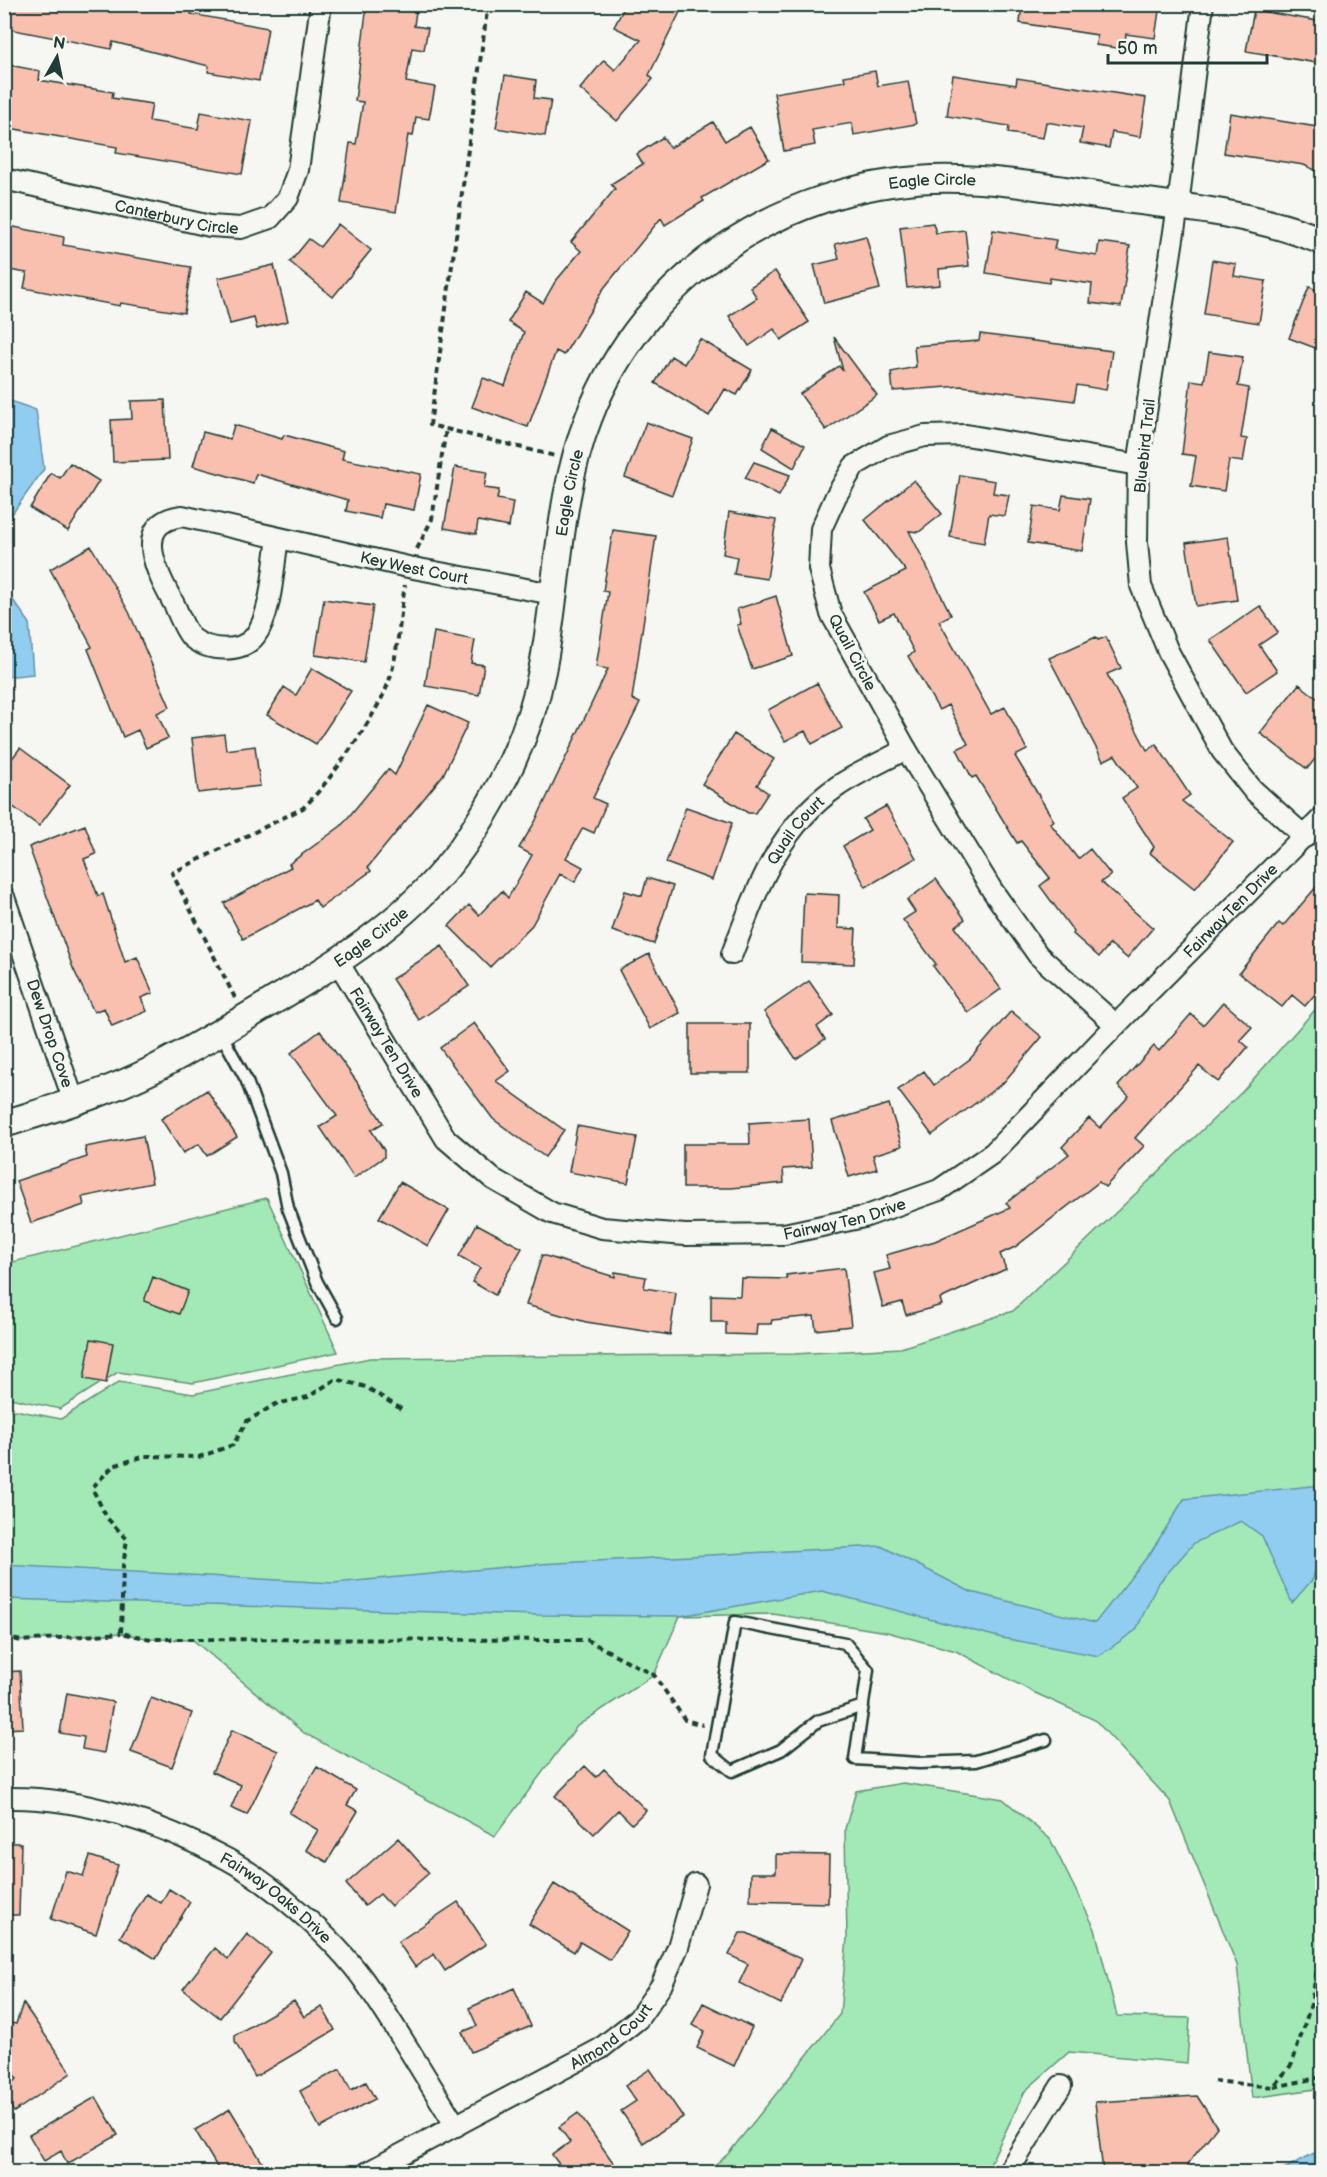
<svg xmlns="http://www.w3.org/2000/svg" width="1327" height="2177" font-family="'Balsamiq Sans',sans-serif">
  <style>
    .green { fill: #a3e9b5; stroke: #619374; stroke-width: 1.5 }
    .water { fill: #91ccf1; stroke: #6393a5; stroke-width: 1.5 }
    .building { fill: #f9bfaf; stroke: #1f3d34; stroke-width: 1.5 }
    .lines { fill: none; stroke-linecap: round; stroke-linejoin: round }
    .service-casing { stroke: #1f3d34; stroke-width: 15 }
    .minor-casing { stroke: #1f3d34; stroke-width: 24 }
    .tertiary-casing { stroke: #1f3d34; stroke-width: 30 }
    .path { stroke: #1f3d34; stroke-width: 4; stroke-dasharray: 6 4.5; stroke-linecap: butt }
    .service { stroke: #f6f6f2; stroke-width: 10 }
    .minor { stroke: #f6f6f2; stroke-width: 20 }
    .tertiary { stroke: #f6f6f2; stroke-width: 26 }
    .labels { text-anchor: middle; stroke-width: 6; stroke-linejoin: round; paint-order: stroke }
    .street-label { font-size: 16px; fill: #1f3d34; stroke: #f6f6f2 }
  </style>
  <rect width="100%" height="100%" fill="#f6f6f2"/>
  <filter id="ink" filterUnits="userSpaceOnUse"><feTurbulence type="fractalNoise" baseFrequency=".0167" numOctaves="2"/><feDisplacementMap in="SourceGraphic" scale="12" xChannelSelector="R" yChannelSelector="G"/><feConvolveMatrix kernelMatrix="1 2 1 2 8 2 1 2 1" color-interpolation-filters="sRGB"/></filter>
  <g filter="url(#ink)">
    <path class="green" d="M1322,1002V2088L1252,2098L1237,1965L1170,1801L1095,1720L1033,1692L956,1651L887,1632L773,1614L680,1616L654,1675L577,1726L495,1836L304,1733L193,1640L151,1639L121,1633L21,1641L5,1637L4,1408L61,1419L119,1382L193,1394L370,1358L794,1354L901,1348L1013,1311L1242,1092Z
      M267,1198L338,1352L193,1383L118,1372L60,1409L5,1397V1264Z
      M903,1783L1003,1799L1050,1839L1095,1929L1117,2016L1190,2018L1187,2063L1069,2052L1025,2091L986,2172H706L728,2154L840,2014L847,1938L845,1829L856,1791Z"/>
    <path class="water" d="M5,399L36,410L44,469L5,524Z
      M5,589L29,622L33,674L5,677Z
      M1321,1485L1322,1540L1313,1579L1292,1603L1262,1536L1241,1521L1194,1543L1157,1585L1136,1630L1099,1656L1002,1638L822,1591L680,1616L537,1615L5,1599V1565L334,1583L539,1564L881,1546L971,1592L1095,1623L1151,1552L1184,1499Z
      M1322,2149V2172H1278Z"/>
    <path class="building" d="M4,4H168L192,10L191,14L268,28L259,81L208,72L209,66L113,42L111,49L4,28Z
      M367,4L416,11L414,26L428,28L424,50L412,48L406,82L435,87L429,119L416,117L413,136L408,135L396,212L341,203L350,143L356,144L363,102L355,101Z
      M626,4H684L649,75L653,79L617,121L580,89L604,60L615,70L641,40L614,27Z
      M1022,4H1160L1155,38L1126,34L1124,49L1096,45L1097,35L1020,23Z
      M1254,10L1323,22V64L1246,51Z
      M4,64L40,71L39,80L113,92L112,98L152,104L149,121L198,129L201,112L252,121L242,174L116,153L117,147L4,127Z
      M875,71L878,86L908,81L916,124L854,135L852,123L812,130L815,145L784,151L774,93L845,81L844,76Z
      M505,75L536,80L534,98L551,100L545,136L496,128Z
      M953,75L1016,85L1017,78L1146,98L1140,137L1112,132L1109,148L1080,143L1083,128L1046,122L1043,138L1008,133L1009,126L947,116Z
      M1230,113L1323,128V174L1304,165L1224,153Z
      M713,122L725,141L750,127L769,159L702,198L704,201L665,225L661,218L604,288L564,355L556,351L528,427L472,407L483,378L505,386L524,332L508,322L526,292L543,303L555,282L581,251L571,242L615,189L611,184L643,164L637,154L663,137L670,148Z
      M933,223L936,233L965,230L969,266L939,269L940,285L907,288L900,227Z
      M338,224L371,250L333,297L290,262L309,239L320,247Z
      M4,225L64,237L63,245L191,267L184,313L121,303L120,306L24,288L27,273L4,269Z
      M993,230L1056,240L1054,249L1097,256L1099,242L1130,246L1121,307L1090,303L1092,284L1050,278L1049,283L986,273Z
      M866,236L880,289L824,303L814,265L839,259L835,244Z
      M1212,260L1236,264L1234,276L1266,281L1259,323L1204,314Z
      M274,265L288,321L257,329L254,318L230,324L218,278Z
      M775,271L809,322L781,340L774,329L749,346L729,316L757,298L750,287Z
      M1309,287L1323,292V351L1289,338Z
      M980,334L1112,351L1106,390L1077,385L1074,401L962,386L893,391L891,372L916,367L914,346L979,341Z
      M834,337L877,395L826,430L800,394L839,366L843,371Z
      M700,339L752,370L737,395L725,389L709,416L655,383L671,356L684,364Z
      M1209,352L1243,357L1238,386L1249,388L1241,438L1247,439L1243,462L1229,460L1224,491L1191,486L1196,456L1182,454L1191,380L1204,382Z
      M165,400L168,460L113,462L111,420L132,419L131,401Z
      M646,422L693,439L672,495L625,477Z
      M234,425L282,439L284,435L344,451L342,459L421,474L414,510L383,504L380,518L346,511L348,500L256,474L253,483L193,466L203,432L230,439Z
      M772,428L805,445L794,468L762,448Z
      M754,462L790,475L779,496L745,478Z
      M70,463L99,481L68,531L30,508L51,473L60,478Z
      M455,467L487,472L484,488L499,490L497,499L513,502L509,527L478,521L476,534L444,528Z
      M960,475L995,481L993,493L1009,495L1005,516L989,514L984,543L950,537Z
      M914,480L942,514L919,532L909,531L951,615L939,621L991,714L1005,707L1027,750L1015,756L1054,821L1050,823L1078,859L1090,849L1111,875L1101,882L1153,928L1127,958L1110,944L1099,957L1073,934L1074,932L1040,886L1050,878L1021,841L1017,843L976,776L972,778L957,749L968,744L948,705L939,710L908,656L914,652L894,613L879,620L864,592L906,571L865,520Z
      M1063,495L1090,499L1082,551L1028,543L1034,506L1060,510Z
      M729,512L776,520L767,579L734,574L737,557L723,554Z
      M613,530L656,536L632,699L640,703L593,798L606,804L594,833L583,828L566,858L583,867L575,882L560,874L532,925L490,967L449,926L469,905L479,915L502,891L508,898L532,855L519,848L535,822L608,669L596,667L608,592L603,591Z
      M1228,537L1237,600L1196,606L1186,543Z
      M91,546L129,612L170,707L157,713L168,738L146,748L138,730L123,737L88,649L92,647L50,569Z
      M776,596L793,656L752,669L737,625L741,624L737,609Z
      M324,599L373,606L364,662L315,655Z
      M1260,606L1278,632L1259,645L1277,671L1246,692L1210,640Z
      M434,632L475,640L471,663L484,665L479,695L425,686Z
      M1096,637L1098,640L1106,637L1121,668L1107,674L1147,750L1156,744L1190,795L1182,801L1233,842L1195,889L1150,853L1154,847L1122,798L1137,788L1115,755L1103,761L1049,658Z
      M312,668L351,691L316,744L267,715L284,687L296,695Z
      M817,683L842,728L812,744L805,731L785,741L768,710Z
      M1299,684L1323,703V709L1315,719L1323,725V749L1307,769L1260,733Z
      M428,705L468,723L443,775L368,867L371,871L320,908L315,900L243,939L224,903L291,867L289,864L341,826L388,769L395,775Z
      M224,734L226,750L255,746L260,786L198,793L192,738Z
      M734,734L774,759L757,785L768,793L755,813H748L702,784Z
      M20,748L70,785L39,826L4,800V769Z
      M886,806L916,858L866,887L843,846L870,830L863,819Z
      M686,807L732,823L712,880L666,863Z
      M85,825L96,854L84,859L98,896L103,894L125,962L137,957L153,993L141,998L147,1011L112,1026L104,1008L94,1012L73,968L29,847Z
      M647,878L673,886L654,944L612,931L625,891L642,896Z
      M936,879L965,919L955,927L1001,989L968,1013L933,966L936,964L903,920L915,912L907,900Z
      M1323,879V985L1305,1006L1292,995L1282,1007L1239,973L1279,923L1283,926Z
      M804,893L839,895L838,928L856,929L854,964L801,962Z
      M442,946L469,986L419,1020L392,979Z
      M649,954L680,1013L650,1029L619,970Z
      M809,981L833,1015L817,1027L825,1039L796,1059L764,1012Z
      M1223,1002L1252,1027L1240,1040L1248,1047L1218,1082L1199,1066L1135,1138L1144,1146L1105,1187L1099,1182L1015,1247L1000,1254L1006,1269L940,1299L942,1305L906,1315L902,1302L883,1307L874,1273L890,1269L886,1255L935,1241L1010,1208L1006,1203L1069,1154L1062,1147L1089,1118L1100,1128L1129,1096L1118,1086L1154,1046L1159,1051L1191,1014L1203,1025Z
      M1011,1011L1042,1037L1003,1083L932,1135L898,1090L924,1071L934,1085L970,1059Z
      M474,1023L510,1071L496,1081L564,1130L545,1157L493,1119L440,1048Z
      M690,1024H750V1073H690Z
      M320,1031L357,1082L383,1123L371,1130L384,1150V1157L354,1178L320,1127L337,1116L291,1053Z
      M207,1090L237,1137L207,1156L199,1144L183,1153L161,1119Z
      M889,1104L902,1146L873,1155L877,1169L849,1177L832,1121Z
      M809,1119L812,1167L783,1169L784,1183L731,1188H683V1144H750L749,1123Z
      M577,1126L637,1137L628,1183L569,1172Z
      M143,1136L152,1183L82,1197L84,1205L31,1223L16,1181L87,1157L85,1147Z
      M400,1182L449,1210L428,1246L379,1218Z
      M477,1224L522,1248L495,1295L472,1282L480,1268L459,1256Z
      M542,1255L615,1277V1272L646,1277L644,1288L676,1293L670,1335L586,1322L526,1305Z
      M844,1268L851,1326L816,1330L814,1316L772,1320L771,1324H757L756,1335L726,1334V1322H711V1295L740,1296L741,1278L787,1279L786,1275Z
      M153,1277L188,1291L179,1314L144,1301Z
      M91,1339L113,1343L106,1383L84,1379Z
      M20,1671L23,1728L4,1729V1672Z
      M67,1693L113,1702L104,1753L82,1749L84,1737L60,1733Z
      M151,1698L192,1713L172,1767L131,1752Z
      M232,1730L278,1751L247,1815L231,1808L241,1785L212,1772Z
      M585,1766L596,1777L604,1769L646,1810L632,1824L618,1810L594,1834L555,1796Z
      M317,1767L356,1790L347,1805L358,1811L327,1862L306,1850L318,1830L289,1813Z
      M398,1838L429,1873L391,1906L380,1894L365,1906L346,1884Z
      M4,1843H21L19,1915H4Z
      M776,1854L829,1855L828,1903L750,1901L751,1873H776Z
      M90,1856L118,1865L96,1934L51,1919L66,1871L83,1876Z
      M554,1884L628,1931L610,1960L580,1942L574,1952L529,1924Z
      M169,1889L190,1902L156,1959L120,1937L146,1894L161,1903Z
      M458,1902L486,1944L445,1971L434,1954L415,1967L398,1942Z
      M740,1933H747L801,1959L781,2004L739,1983L748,1964L729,1955Z
      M247,1934L271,1953L220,2018L183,1989L215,1948L228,1959Z
      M514,1988L531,2026L471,2052L462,2032L477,2026L469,2008Z
      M294,2001L304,2017L322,2007L335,2030L255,2077L235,2042V2035Z
      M23,2003L71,2073L14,2112L4,2098V2088L17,2079L4,2061V2022L16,2024Z
      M703,2003L752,2027L734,2066L697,2048L705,2031L692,2025Z
      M340,2069L351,2090L366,2082L375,2099L320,2128L300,2091Z
      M650,2069L683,2117L643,2143L621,2111L636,2101L625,2086Z
      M1197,2096L1217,2127L1187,2165V2172H1103L1095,2102Z
      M96,2097L118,2135L67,2164L61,2151L44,2161L29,2135Z
      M230,2109L268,2172H220L195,2130Z
      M578,2113L615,2165L603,2172H565L552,2155L570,2142L559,2127Z"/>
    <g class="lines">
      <g class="service-casing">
        <path id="service" d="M220,1032L246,1079L281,1173L288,1208L317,1282L337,1318
          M863,1706L818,1721L781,1750L732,1771L712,1755L735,1622L845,1643L868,1670L855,1759L919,1763L976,1761L1046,1740"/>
      </g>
      <g class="minor-casing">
        <g id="minor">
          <path d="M1203,4L1178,206L1138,465L1137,542L1141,586L1168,651L1222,751L1252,789L1305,837"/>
          <path id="s1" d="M4,179L210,226L241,228L270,218L288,198L298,170L321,4"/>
          <path id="s2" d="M278,539C273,567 272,614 255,636C241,654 208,651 192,638C185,631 179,615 175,606C159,577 129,523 182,516L408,567L553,594"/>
          <path id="s3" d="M4,897L74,1102"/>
          <path id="s4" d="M732,954C757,890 778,827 838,786C859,772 884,761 906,749"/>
          <path id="s5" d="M338,962L446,1139L493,1179L552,1213L602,1228L685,1235L784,1234L864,1217L939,1190L993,1153L1116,1025L1322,818"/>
          <path d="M1116,1025L1038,955L992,890L906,749L831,614L819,569L821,529L836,496L854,466L888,446L925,436L966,435L1138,465"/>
          <path id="s6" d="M4,1798C80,1796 161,1823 227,1859C270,1882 334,1939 363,1979C396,2026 425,2077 456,2126"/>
          <path id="s7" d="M368,2172L600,2049L638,2019L661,1986L678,1947L696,1884"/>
          <path d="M1008,2172L1061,2086"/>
        </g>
      </g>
      <g class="tertiary-casing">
        <g id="tertiary">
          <path id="s8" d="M4,1124C54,1108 105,1094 152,1070C195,1048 238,1022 280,997C348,957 417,912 463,846C500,793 530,734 542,671C559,587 557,497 589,417C644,275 782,186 932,179C994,177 1055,189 1116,198C1185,207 1257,214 1322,241"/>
        </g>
      </g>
      <path class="path" d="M488,4L430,425L555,456
        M417,549L432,519L446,429
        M235,998L172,873L303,808C327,786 379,712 389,681C398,655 400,613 405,585
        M401,1409L366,1387L336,1379L308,1397L276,1404L247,1421L233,1445L199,1457L145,1456L113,1466L92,1488L107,1518L127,1539L123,1566L121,1633L151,1639L587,1640L654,1675L685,1720L703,1725
        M4,1637L21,1641L121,1633
        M1316,1852L1322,1892
        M1214,2081L1273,2087L1292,2064L1311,2004L1322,1941
        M1274,2087L1322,2077"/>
      <use href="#service" class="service"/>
      <use href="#minor" class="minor"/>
      <use href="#tertiary" class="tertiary"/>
    </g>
  </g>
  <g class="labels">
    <g class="street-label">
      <text dy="6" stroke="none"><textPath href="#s8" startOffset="1438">Eagle Circle</textPath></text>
      <text dy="6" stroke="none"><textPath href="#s1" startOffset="177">Canterbury Circle</textPath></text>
      <text transform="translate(1144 446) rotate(-84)" y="6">Bluebird Trail</text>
      <text dy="6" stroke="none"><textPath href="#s8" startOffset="918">Eagle Circle</textPath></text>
      <text dy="6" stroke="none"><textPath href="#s2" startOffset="556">Key West Court</textPath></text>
      <text transform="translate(853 652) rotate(62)" y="6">Quail Circle</text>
      <text dy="6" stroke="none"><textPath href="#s4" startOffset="140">Quail Court</textPath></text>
      <text dy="6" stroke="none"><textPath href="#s5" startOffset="1138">Fairway Ten Drive</textPath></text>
      <text dy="6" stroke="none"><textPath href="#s8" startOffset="414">Eagle Circle</textPath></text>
      <text dy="6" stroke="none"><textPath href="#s3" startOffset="144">Dew Drop Cove</textPath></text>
      <text dy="6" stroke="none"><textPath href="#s5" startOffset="94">Fairway Ten Drive</textPath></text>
      <text dy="6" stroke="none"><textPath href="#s5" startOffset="634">Fairway Ten Drive</textPath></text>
      <text dy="6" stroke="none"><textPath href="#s6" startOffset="296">Fairway Oaks Drive</textPath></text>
      <text dy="6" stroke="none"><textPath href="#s7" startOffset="279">Almond Court</textPath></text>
    </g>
  </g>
  <rect width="1327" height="2177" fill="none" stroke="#f6f6f2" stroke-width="24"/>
  <rect x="12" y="12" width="1303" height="2153" fill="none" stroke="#1f3d34" stroke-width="2" filter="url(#ink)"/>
  <g transform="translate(57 57) rotate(9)" stroke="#f6f6f2" stroke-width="4.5" paint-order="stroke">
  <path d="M0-4.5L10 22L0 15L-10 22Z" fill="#1f3d34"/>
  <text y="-9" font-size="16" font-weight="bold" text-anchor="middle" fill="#1f3d34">N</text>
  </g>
  <path d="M1108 54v9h159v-9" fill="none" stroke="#1f3d34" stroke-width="3"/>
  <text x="1117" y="54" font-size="18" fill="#1f3d34" stroke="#f6f6f2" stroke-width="4.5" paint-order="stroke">50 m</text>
</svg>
